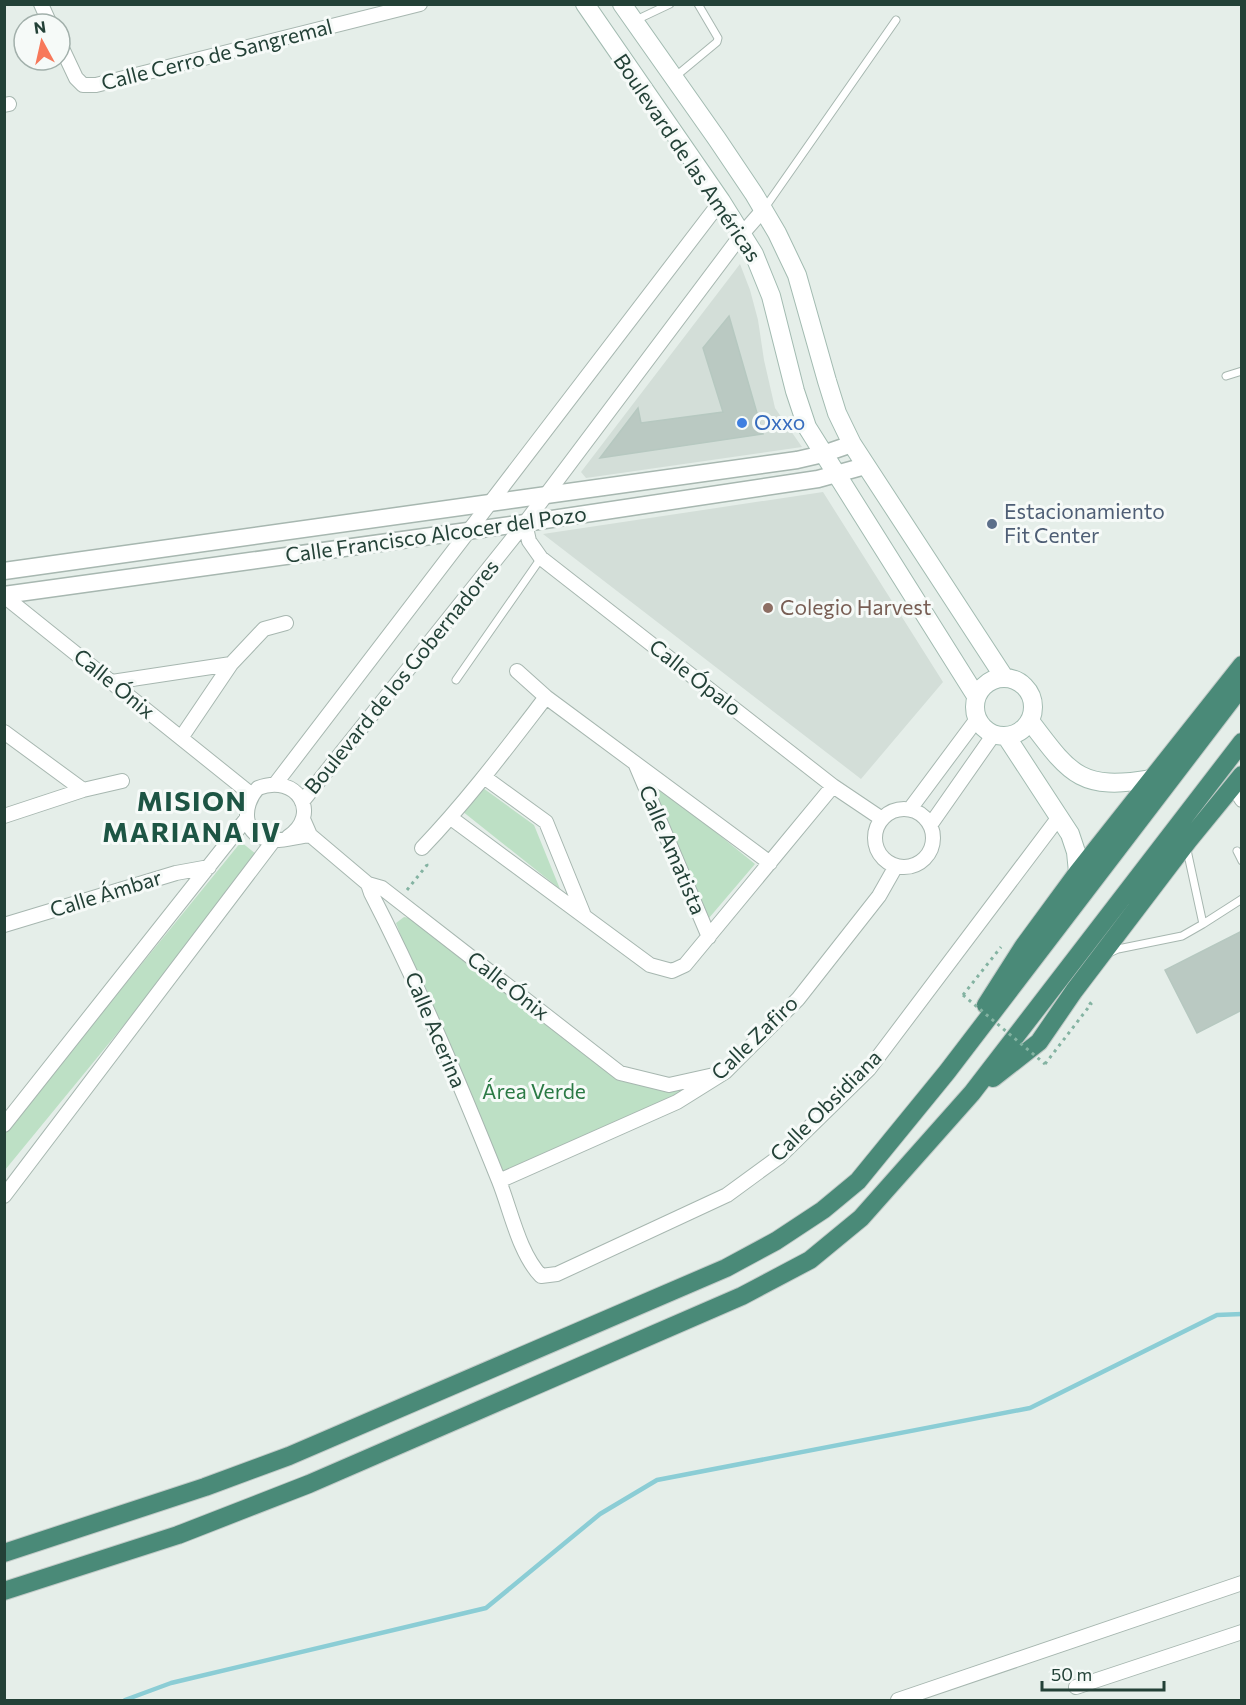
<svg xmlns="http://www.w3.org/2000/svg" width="1246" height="1705" font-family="Commissioner,sans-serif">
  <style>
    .built { fill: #d3ded8 }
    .green { fill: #bde0c5 }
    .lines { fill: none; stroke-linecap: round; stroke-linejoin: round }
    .stream { stroke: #8bcdd5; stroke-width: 4.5 }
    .building { fill: #bac9c2; stroke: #b6c8c0; stroke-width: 1.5 }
    .service-casing { stroke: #a7b7b0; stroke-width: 9 }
    .minor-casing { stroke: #a7b7b0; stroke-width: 16 }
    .tertiary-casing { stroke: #a7b7b0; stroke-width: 19 }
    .secondary-casing { stroke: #a2bbb1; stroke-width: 20 }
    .trunk-casing { stroke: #c1cac7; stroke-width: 20 }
    .path { stroke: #84b3a2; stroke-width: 3; stroke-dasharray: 3 4.5; stroke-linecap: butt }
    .service { stroke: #fff; stroke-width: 7 }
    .minor { stroke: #fff; stroke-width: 14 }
    .tertiary { stroke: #fff; stroke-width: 16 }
    .secondary { stroke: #fff; stroke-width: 18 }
    .trunk { stroke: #4a8a78; stroke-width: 18 }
    .path-bridge { stroke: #84b3a2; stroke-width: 3; stroke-dasharray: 3 4.5; stroke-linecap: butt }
    .shop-dot { fill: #3f7fe0; stroke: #f6faf8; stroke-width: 2 }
    .service-dot { fill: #5c6f8a; stroke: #f6faf8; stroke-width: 2 }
    .education-dot { fill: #8d6e63; stroke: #f6faf8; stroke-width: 2 }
    .labels { text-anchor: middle; stroke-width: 6; stroke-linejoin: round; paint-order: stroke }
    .street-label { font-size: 21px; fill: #234137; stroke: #f6faf8 }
    .shop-label { font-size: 21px; fill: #366cbe; stroke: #f6faf8; text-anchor: start }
    .service-label { font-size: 21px; fill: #4e5e75; stroke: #f6faf8; text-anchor: start }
    .education-label { font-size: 21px; fill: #785e54; stroke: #f6faf8; text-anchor: start }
    .park-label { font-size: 21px; fill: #2b7a45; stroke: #f6faf8 }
    .district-label { font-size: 27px; font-weight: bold; letter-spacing: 1.5px; fill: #1d5544; stroke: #f6faf8 }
  </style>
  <rect width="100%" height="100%" fill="#e5eee9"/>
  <path class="built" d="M740,264L750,290L758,320L764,360L775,408L802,447L586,478L581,472Z
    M823,492L943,682L861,779L543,534Z"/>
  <path class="green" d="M650,779L755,864L709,918Z
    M483,788L534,825L560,889L462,811Z
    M241,842L261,858L5,1170V1132Z
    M404,917L415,919L604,1062L621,1081L650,1086L690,1088L659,1106L501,1178L405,947L396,923Z"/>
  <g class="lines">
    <path class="stream" d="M125,1700L171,1683L486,1608L600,1514L657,1480L1030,1408L1217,1315L1242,1314"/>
  </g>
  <path class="building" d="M729,316L763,434L600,458L638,408L641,423L723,412L703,348Z
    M1242,931V1010L1197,1033L1165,970Z"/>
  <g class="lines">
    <g class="service-casing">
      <path id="service" d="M634,21L670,4
        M676,76L717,42L718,38L698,4
        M764,209L896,20
        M1226,376L1242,371
        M456,680L541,558
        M1237,851L1242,861
        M1203,924L1242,899
        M1109,953L1118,949L1182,936L1203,924L1187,850"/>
    </g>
    <g class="minor-casing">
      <path id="minor" d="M41,4L50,24
        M60,44L76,78L83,85H96L420,4
        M4,105L9,104
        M525,523L529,541L541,558L833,786L882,819
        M4,596L252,795
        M517,671L546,697L770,863
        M112,682L231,664
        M4,732L83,790
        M181,738L231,664L264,629L286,623
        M636,765L709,937
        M484,777L546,822L583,913
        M276,783L721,201
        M1233,786L1242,800
        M302,802L525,523L742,234L763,210
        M875 838a29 29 0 1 1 58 0a29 29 0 1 1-58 0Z
        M910,809L977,719
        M4,816L83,790L122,781
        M451,818L650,965L672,971L685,965L833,786
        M303,819L310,835L368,884L382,888L620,1073L669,1085L714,1075
        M931,824L994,734
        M288,837C322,814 297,773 258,788C241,806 242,838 273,840C283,841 299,836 310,835
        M422,848C467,801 506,749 546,697
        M368,884L371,893C419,986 460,1084 499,1181C511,1211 519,1253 541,1276L557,1274L727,1195L779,1157L869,1069L1059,817
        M4,925L176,873L209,867
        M4,1125L247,818
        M499,1181L677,1102L725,1072L798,999L879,896L896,866
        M4,1196L274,840
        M1076,1687L1242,1632
        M898,1700L1242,1583"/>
    </g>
    <g class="tertiary-casing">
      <path id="tertiary" d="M4,571L797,460L823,454L852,444
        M4,595L525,523L818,479L865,466"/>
    </g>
    <g class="secondary-casing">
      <path id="secondary" d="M585,4L721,201L754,254L771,296L795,391L807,427L976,696
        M622,4L717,139L754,194L777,233L797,275L827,381L837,413L852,444L1004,677
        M975 707a29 29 0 1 1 58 0a29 29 0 1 1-58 0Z
        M1030,721C1070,774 1080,791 1151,779
        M1006,736L1070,834L1076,852L1078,872"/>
    </g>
    <g class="trunk-casing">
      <path id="trunk" d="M986,1005L1023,947L1078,872L1242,665
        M993,1078L1039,1042L1074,991L1188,841L1242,775
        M4,1553L205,1487L289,1456L726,1268L776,1241L823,1210L858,1181L947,1072L1242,686
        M4,1591L178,1535L309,1484L742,1296L810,1260L861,1218L972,1093L1242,742"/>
    </g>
    <path class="path" d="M407,890L427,865L426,862
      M963,995L1001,947
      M1045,1064L1091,1004L1086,1000"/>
    <use href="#service" class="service"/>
    <use href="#minor" class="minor"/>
    <use href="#tertiary" class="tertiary"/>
    <use href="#secondary" class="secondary"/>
    <use href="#trunk" class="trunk"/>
    <path class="path-bridge" d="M963,995L1045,1064"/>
  </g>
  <circle class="shop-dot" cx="742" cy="423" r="6"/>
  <circle class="service-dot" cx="992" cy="524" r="6"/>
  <circle class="education-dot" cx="768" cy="608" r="6"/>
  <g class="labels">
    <g class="street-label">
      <text transform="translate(217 55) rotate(-14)" y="7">Calle Cerro de Sangremal</text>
      <text transform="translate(687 158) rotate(56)" y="7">Boulevard de las Américas</text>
      <text transform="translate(436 535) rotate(-8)" y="7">Calle Francisco Alcocer del Pozo</text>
      <text transform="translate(402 677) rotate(-51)" y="7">Boulevard de los Gobernadores</text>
      <text transform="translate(695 678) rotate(38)" y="7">Calle Ópalo</text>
      <text transform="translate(114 684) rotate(39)" y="7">Calle Ónix</text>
      <text transform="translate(672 850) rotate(67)" y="7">Calle Amatista</text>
      <text transform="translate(106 894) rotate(-17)" y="7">Calle Ámbar</text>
      <text transform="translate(508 986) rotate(38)" y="7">Calle Ónix</text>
      <text transform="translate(435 1030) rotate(67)" y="7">Calle Acerina</text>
      <text transform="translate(755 1038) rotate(-44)" y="7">Calle Zafiro</text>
      <text transform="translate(826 1106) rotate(-45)" y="7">Calle Obsidiana</text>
    </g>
    <g class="shop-label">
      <text x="754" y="430">Oxxo</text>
    </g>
    <g class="service-label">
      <text x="1004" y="519">Estacionamiento<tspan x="1004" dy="24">Fit Center</tspan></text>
    </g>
    <g class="education-label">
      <text x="780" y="615">Colegio Harvest</text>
    </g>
    <g class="park-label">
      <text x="534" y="1099">Área Verde</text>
    </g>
    <g class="district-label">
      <text x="192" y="811">MISION<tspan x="192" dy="31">MARIANA IV</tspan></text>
    </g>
  </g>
  <rect width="1246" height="1705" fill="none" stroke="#234137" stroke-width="12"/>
  <g transform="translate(42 42) rotate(352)"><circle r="28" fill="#f6faf8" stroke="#a2b0ab" stroke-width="1.5"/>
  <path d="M0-4.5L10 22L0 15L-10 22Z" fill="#f7785a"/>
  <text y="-9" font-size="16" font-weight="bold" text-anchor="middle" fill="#234137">N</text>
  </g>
  <path d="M1042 1681v9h122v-9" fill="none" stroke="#234137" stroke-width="3"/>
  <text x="1051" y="1681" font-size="18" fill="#234137" stroke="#f6faf8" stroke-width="4.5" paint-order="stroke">50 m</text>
</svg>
